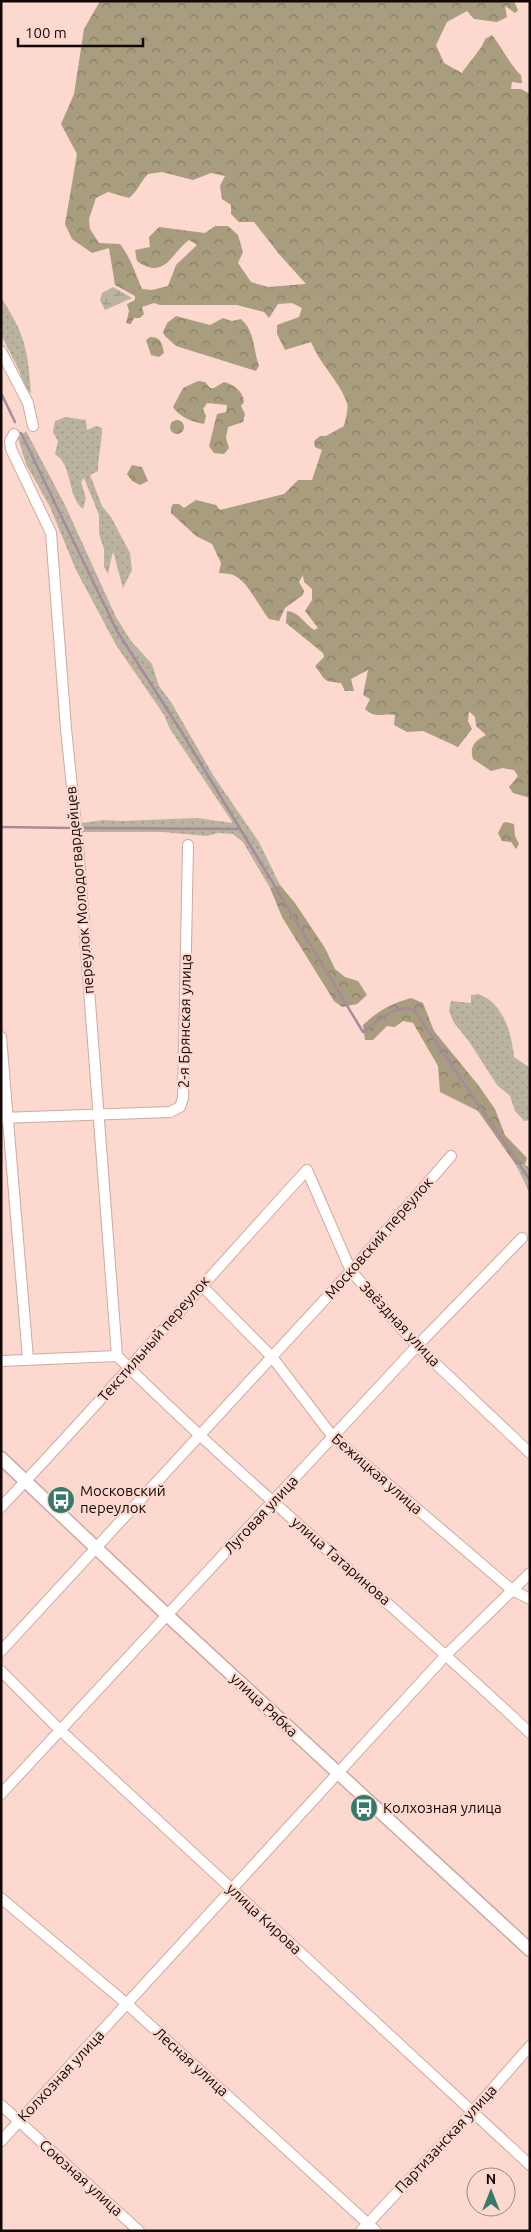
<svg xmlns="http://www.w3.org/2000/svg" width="531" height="2232" font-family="Ubuntu,sans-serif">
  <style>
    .grass { fill: url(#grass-dots) }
    .forest { fill: url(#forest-crowns); fill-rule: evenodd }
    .wetland { fill: url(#wetland-marsh) }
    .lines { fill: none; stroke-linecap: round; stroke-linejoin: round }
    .stream { stroke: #a78a9e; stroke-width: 2.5 }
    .minor-casing { stroke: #ceaaa1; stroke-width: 12 }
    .major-casing { stroke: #ceaaa1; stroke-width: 15 }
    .minor { stroke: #fff; stroke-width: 10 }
    .major { stroke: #fff; stroke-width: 12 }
    .labels { text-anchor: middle; stroke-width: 4.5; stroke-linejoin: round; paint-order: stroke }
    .street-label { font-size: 15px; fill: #130806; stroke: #fdd8ce }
    .poi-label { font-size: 15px; fill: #130806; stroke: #fdd8ce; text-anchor: start }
  </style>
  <defs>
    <pattern id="grass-dots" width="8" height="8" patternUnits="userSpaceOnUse" patternTransform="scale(1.25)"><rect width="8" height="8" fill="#bab3a0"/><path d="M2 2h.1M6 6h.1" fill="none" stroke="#9f9888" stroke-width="1.8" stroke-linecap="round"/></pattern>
    <pattern id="forest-crowns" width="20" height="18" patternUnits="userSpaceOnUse" patternTransform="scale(1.25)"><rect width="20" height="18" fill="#a89d7e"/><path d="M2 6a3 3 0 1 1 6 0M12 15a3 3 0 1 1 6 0" fill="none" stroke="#887e65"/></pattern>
    <pattern id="wetland-marsh" width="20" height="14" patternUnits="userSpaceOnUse" patternTransform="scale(1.25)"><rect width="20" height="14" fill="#bab3a0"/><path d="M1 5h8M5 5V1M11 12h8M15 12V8" fill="none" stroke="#9f9888"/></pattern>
  </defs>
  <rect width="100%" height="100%" fill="#fdd8ce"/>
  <path class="grass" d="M1,298C25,333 28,351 31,393L25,387L19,370L1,335Z
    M65,417L86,420L87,430L96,426L102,428C102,443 98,456 98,471L90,475L102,506L111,517L130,553L132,570L123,588L113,551L108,574L104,567V549L99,534V515L84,478L81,482L86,498L83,509C66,495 74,467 55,454L58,441L53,432L55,421Z
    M26,431L65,505L116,617L131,641L152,664L159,686L171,702L213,775L259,842L280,885L270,888L243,842L233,834L218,833L207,836L163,832H82V823L103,820L121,821L197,818L233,823L170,729L164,715L116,645L76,570L50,507L26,464L18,438Z
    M478,994C503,1002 512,1034 514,1057L530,1068V1120L524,1121L515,1111L510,1096L497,1085L468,1040L454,1023L449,1011L451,1001L471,1003V995Z
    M525,1164L530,1169V1194L516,1165Z"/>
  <path class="forest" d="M100,1H514L518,10L515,13L505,6L507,17L497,22L474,19L467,11L447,22L436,45L444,63L462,73C468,63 483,48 485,39L492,35C501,46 512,68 521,75L522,83L512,82L511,89H521L530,94V798L513,793L509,787L518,776L514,770L503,768L491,771L473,759C469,746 475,741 486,735L476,726L475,717L469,711L468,721L472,729L458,747L423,731L407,732L394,725L395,715C382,713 376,719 365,709L370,699L363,695L368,670L351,679L354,691H345L341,683C323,681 327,682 315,666L324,657L323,653L286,623L287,611C299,612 304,623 314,630L318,628L305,611L312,600V589L304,582L303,575L299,582L304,591L303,595L285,608L279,621L269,619C259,607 248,582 235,576C231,573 224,574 219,573L221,563L212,544L196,536L171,513V508L173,504H179L184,508L196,500L216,505L220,510L284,494L298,480H312L322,450L315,447L314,441L320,436H326L344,426C345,420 349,408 347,403C340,382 319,363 311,342L285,350L277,334V325L299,317L302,308L292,303L278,304L269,318L264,312L237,305H160L154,303L142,307L144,314L140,318H134L131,324L126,323L129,311L127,304L135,300V296L115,285L109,248L92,253L72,239L65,224L77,154L61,124L74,94L84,29ZM162,172L193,180L211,173L225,176L220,186L222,199L231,205V214L239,222H254L279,254L306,284L268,287L251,282L238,263L243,252L238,235L228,226H215L205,233L159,227L149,237L150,247L135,250L137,261C165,281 171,253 189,240L197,245L176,265L168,286L152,290L142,289C135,273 131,258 120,244L99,243L90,229L89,219L96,198L108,192L129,198C138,191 140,182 148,174Z
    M176,316L210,325L223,318L232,321L241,319C255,331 253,349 259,366L256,371L176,346L165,336L163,332L167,323Z
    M150,337C161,337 162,343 164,353L159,357L151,355L146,340Z
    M198,381L205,382L210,388H214L224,382C233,384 243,391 244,402L241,406L245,414L243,422L228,427L226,438L229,448L224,454L214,453L209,446L217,414L226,412L227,405L207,403L203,409L206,416L204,424C193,422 179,417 173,407L183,388Z
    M170 427a7 7 0 1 1 14 0a7 7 0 1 1-14 0Z
    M132,465L142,467L148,481L140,485L132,481L127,474Z
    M506,822L514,824L515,836L519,844L516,849L511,842L502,841L498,833L503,823Z
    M280,885L295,903L325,948L335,969L345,977L358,981L367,995L357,1004L342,1007L334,1001L282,917L270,888Z
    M411,998L423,1003L434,1031L479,1086L495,1109L505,1135L527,1158L525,1164L516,1165L478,1111L440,1092L438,1066L413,1023L403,1021L395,1027L387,1026L373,1040H365L363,1025C378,1011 390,1004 411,998Z"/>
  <path class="wetland" d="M113,287L132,298L105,310L100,300L102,293Z"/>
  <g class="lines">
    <path class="stream" d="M1,393L15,422
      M21,433L117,631L181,731L363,1032C376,1023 397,1002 414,1010L530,1180
      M1,827L72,828
      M82,828L240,829"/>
    <g class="minor-casing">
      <path id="minor" d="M1,351L28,403L33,426
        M14,434L10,441L11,449L51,533L66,729L78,845L117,1356
        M1,1037L28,1359
        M1,1118L170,1112L180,1107L183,1098L188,845
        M201,1285L272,1357L333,1437L512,1590L530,1599
        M1,1361L117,1356C249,1487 395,1605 530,1733
        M1,1507C106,1397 204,1282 307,1170L351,1271L417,1346L530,1453
        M1,1651L351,1271L451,1156
        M1,1671L60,1730L530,2165
        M1,1794L417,1346L522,1238
        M1,1898L127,2004L376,2231
        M1,2105L139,2231
        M1,2141L447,1654L530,1573
        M361,2231L473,2111L530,2046"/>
    </g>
    <g class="major-casing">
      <path id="major" d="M1,1458L167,1615L530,1950"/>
    </g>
    <use href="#minor" class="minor"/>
    <use href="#major" class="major"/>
  </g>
  <defs>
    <g id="bus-disc" transform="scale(1.4375)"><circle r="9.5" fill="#377a6c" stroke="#fdd8ce"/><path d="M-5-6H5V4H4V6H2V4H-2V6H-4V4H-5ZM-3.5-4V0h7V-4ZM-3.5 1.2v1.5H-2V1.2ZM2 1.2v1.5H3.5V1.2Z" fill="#fff"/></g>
  </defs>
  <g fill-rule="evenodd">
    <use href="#bus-disc" x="61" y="1500"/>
    <use href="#bus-disc" x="364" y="1808"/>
  </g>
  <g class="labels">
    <g class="street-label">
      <text transform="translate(80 890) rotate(-95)" y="5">переулок Молодогвардейцев</text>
      <text transform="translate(185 1021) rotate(-89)" y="5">2-я Брянская улица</text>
      <text transform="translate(379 1238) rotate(-49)" y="5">Московский переулок</text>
      <text transform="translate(400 1324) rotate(47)" y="5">Звёздная улица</text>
      <text transform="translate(154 1339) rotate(-49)" y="5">Текстильный переулок</text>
      <text transform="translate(377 1474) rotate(41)" y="5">Бежицкая улица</text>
      <text transform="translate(261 1515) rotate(-47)" y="5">Луговая улица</text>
      <text transform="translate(341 1561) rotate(41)" y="5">улица Татаринова</text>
      <text transform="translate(264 1705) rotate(43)" y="5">улица Рябка</text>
      <text transform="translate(264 1919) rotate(43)" y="5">улица Кирова</text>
      <text transform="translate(191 2062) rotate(42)" y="5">Лесная улица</text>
      <text transform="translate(61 2076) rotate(-47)" y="5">Колхозная улица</text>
      <text transform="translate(446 2139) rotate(-47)" y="5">Партизанская улица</text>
      <text transform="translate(81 2178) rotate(42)" y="5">Союзная улица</text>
    </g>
    <g class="poi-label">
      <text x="80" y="1496">Московский<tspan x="80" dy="17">переулок</tspan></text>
      <text x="383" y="1813">Колхозная улица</text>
    </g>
  </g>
  <rect width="531" height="2232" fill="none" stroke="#130806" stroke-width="5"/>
  <g transform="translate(491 2192)"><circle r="24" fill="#fdd8ce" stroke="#9f857e"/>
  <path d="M0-4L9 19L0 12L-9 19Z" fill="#377a6c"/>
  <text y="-8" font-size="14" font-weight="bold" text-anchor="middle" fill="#130806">N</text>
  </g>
  <path d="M18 38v8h125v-8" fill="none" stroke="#130806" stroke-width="2.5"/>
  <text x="25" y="38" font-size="15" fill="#130806" stroke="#fdd8ce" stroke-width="4" paint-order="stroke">100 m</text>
</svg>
